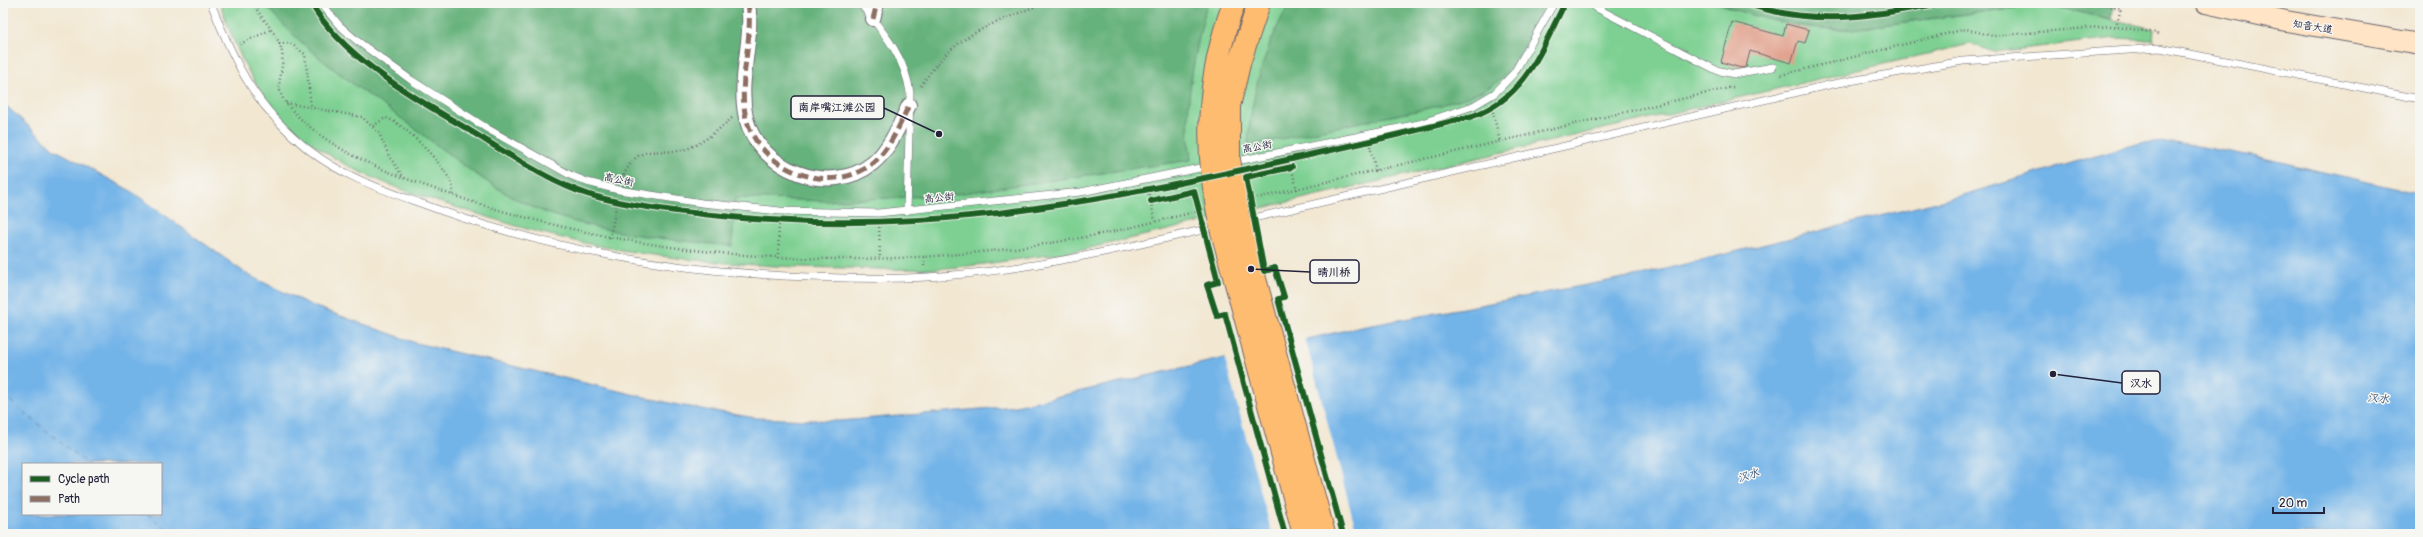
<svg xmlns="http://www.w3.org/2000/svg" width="2423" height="537" font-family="Pangolin,'LXGW WenKai TC',sans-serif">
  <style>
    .green { fill: #7dd092; stroke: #507966 }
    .forest { fill: #66b27c; stroke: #446a5c }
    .water { fill: #73b4e8; stroke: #4a6b92; fill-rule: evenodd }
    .pier { fill: #f2e7d1 }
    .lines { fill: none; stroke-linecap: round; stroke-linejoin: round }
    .ferry { stroke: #3e5578; stroke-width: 1; stroke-dasharray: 5 4; stroke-linecap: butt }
    .building { fill: #e09a84 }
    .lane-casing { stroke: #6b6770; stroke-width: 8 }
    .street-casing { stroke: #6b6770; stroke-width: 16 }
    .secondary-casing { stroke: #6b6770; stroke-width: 22 }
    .path { stroke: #6b6770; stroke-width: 2.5; stroke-dasharray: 1 3; stroke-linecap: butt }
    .lane { stroke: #fff; stroke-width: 7 }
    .street { stroke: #fff; stroke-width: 14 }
    .secondary { stroke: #ffe4c6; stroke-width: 20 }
    .primary-bridge-casing { stroke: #6b6770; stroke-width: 24; stroke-linecap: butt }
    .path-bridge { stroke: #6b6770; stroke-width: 2.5; stroke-dasharray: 1 3; stroke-linecap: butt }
    .primary-bridge { stroke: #febc70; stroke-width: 22 }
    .quiet { stroke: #8d6e63; stroke-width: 5; stroke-dasharray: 10 5; stroke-linecap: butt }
    .cycleway-casing { stroke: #f6f6f2; stroke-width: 8 }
    .cycleway { stroke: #1b5e20; stroke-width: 6 }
    .labels { text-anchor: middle; stroke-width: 3; stroke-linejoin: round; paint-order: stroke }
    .street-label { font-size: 10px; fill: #22223b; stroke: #f6f6f2 }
    .water-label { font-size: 11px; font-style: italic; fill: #3e5578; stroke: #f6f6f2 }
    .leader { fill: none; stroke: #22223b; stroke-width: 1.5 }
    .callout-dot { fill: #22223b; stroke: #f6f6f2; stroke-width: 1.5 }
    .callout { fill: #f6f6f2; stroke: #22223b; stroke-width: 1.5 }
    .callout-label { font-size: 11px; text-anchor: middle; font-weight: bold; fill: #22223b }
  </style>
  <rect width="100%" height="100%" fill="#f6f6f2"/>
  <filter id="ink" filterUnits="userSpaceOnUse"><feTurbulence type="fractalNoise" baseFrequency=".025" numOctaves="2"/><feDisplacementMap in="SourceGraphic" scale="8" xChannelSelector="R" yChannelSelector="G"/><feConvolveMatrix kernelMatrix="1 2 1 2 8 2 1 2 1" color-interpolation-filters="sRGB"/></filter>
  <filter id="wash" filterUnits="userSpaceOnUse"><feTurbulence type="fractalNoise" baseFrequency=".012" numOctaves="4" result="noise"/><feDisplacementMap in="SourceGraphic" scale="16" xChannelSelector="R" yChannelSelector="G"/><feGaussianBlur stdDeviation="0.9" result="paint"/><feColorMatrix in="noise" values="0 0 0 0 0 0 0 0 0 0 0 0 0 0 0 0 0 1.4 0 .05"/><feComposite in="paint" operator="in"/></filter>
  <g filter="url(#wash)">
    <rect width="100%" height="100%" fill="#f2e7d1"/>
    <path class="green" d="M220,3H1719C1760,20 1807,30 1851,29L2043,4L2154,29L2153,40L2116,38L1994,52L1970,44L1077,251C1030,257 981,266 934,269C905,270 876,269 847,268C745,267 641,259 542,233C517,227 492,218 468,211C403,191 338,171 288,123C254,91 234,47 220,3Z"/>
    <path class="forest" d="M264,3H1207C1194,60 1183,100 1191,160L950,195L825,201L735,198L732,246C674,240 614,235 559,217C502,200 452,156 405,121C356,86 302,50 264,3Z
      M1290,3H1540V10C1535,25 1515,65 1504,76C1479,103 1397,114 1361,122C1323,130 1285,138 1248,146C1250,97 1265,45 1290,3Z
      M1719,3H2115L2111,19L2043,4L1851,29C1807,30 1760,20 1719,3Z"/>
    <path class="water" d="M3,103L54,149L131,191L248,275L313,306L416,343L678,405L756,418L839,421L1016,406L1351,329L1645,274L1949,199L2140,143L2175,142L2263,158L2420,194V534H3ZM23,464H161V514H23Z"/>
    <path class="pier" d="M1305,338L1357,534H1272L1224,356Z"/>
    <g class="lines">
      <path class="ferry" d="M3,395L87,464
        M148,514L173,534"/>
    </g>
    <g id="blocks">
      <path class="building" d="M1732,22L1783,36L1786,24L1809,30L1805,43L1798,41L1791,63L1750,51L1746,67L1741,68L1721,62Z"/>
    </g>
  </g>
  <g filter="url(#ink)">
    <use href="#blocks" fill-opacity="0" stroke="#6b6770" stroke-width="1"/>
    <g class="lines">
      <g class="lane-casing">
        <path id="lane" d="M211,3C235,65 256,108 309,150C342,176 381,189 420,203C545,250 677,272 809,277C848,278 888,280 927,277C1027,271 1122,249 1219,226
          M321,3L339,25L356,40L411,80L488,129L570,175L587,182L619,190L702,203L780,211L878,213L1081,192L1210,166
          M860,3C883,32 905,56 910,93L907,211
          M1587,3L1716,70L1734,74L1773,67
          M1232,162L1419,124L1473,106L1495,93L1514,73L1554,3
          M1241,221L1833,84L1963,61L2160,48L2420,99"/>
      </g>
      <g class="street-casing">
        <path id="street" d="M748,3C754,41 737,79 746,118C759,170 830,198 873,163C890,149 900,124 909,105
          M873,19L877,3"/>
      </g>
      <g class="secondary-casing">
        <path id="secondary" d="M2206,3L2286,21L2420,44"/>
      </g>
      <path class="path" d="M253,3C261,19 280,35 282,53C285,77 270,86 290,108C335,157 398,176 458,197C656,264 874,275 1080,238C1120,231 1160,220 1200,211
        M2095,3L2121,9L2116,26
        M240,44L270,30
        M279,44L290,43L305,54L311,107
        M1781,75L1966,29L1993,36L2111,26L2157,33V36
        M921,86C955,32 990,26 1043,3
        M286,103L362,117L379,133L389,156L404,178
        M1492,108L1500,142
        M373,126L385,118C402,120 443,165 450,180C453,185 453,190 453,195
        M1370,146L1376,171
        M1290,162L1297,190
        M622,179C640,137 658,159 689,148C705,142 719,129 732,118
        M1148,190L1155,221
        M1253,199L1733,87
        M879,223L880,259
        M610,238L617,201
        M924,257V266
        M778,258L779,221"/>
      <use href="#lane" class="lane"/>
      <use href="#street" class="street"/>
      <use href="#secondary" class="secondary"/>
      <g class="primary-bridge-casing">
        <path id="primary-bridge" d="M1234,3C1206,79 1204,149 1221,228L1304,534
          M1259,3L1240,60L1229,106V159L1238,216L1324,534"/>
      </g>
      <path class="path-bridge" d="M1251,176L1292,167
        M1151,201L1194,192"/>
      <use href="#primary-bridge" class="primary-bridge"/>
      <path class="quiet" d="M748,3C754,41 737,79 746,118C759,170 830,198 873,163C890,149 900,124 909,105
        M873,19L877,3"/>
      <g class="cycleway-casing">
        <path id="cycleway" d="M311,3C340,54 409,95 459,124C498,147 547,182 590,195C635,208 684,212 731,217C911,234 1067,208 1242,170C1319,153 1396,136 1473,116C1526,97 1541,50 1565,3
          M1745,3C1815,28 1872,15 1942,3
          M1292,167L1246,177L1264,271L1275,268L1284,297L1278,299L1343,534
          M1151,201L1194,191L1218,282L1207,285L1217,316L1225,314L1285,534"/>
      </g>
      <use href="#cycleway" class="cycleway"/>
    </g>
  </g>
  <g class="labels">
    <g class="street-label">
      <text transform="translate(2313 26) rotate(9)" y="4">知音大道</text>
      <text transform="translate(1257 146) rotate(-11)" y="4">高公街</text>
      <text transform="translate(619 179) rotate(11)" y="4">高公街</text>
      <text transform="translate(939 197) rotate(-6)" y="4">高公街</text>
    </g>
    <g class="water-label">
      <text transform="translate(2378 398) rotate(4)" y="4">汉水</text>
      <text transform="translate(1748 475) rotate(-18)" y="4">汉水</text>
    </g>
  </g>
  <path class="leader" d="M939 134L884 108M1251 269L1310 272M2053 374L2122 383"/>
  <g class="callout-dot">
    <circle cx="939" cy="134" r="4"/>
    <circle cx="1251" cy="269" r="4"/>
    <circle cx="2053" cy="374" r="4"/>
  </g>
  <g class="callout">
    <rect x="791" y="96" width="93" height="23" rx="4"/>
    <rect x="1310" y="260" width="49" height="23" rx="4"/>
    <rect x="2122" y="371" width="38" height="23" rx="4"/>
  </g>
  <g class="callout-label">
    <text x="837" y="111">南岸嘴江滩公园</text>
    <text x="1334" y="276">晴川桥</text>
    <text x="2141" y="387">汉水</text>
  </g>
  <rect width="2423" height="537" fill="none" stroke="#f6f6f2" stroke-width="16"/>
  <rect x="22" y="463" width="140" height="52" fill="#f6f6f2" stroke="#a1a1a9"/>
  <rect x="30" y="476" width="20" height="6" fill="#1b5e20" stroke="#a1a1a9"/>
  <text x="58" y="483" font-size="12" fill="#22223b">Cycle path</text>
  <rect x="30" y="496" width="20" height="6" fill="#8d6e63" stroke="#a1a1a9"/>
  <text x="58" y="503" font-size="12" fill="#22223b">Path</text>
  <path d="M2273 507v6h51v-6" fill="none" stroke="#22223b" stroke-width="2"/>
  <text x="2279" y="507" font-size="12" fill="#22223b" stroke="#f6f6f2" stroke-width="3" paint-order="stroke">20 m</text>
</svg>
